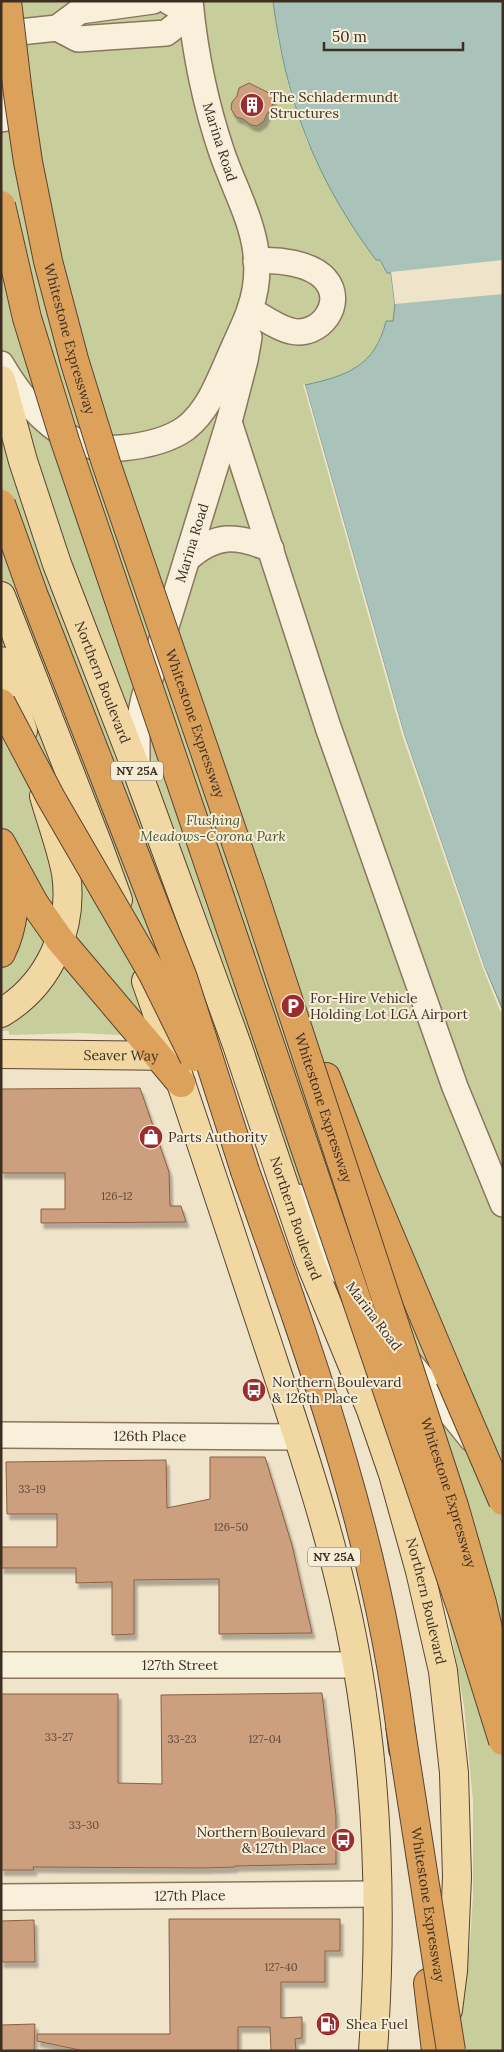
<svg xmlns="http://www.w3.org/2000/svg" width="504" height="2052" font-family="Lora,serif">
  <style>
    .green { fill: #c8cd9c }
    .water { fill: #a9c3bb; stroke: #709289 }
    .pier { fill: #efe3c9 }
    .building { fill: #cc9f7f; stroke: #8a5f43; filter: url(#shadow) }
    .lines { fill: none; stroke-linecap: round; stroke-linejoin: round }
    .minor-casing { stroke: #8b755d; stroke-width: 28 }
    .major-casing { stroke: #594431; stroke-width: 30 }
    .highway-casing { stroke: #594431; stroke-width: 30 }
    .minor { stroke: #f9f0dc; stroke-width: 25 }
    .major { stroke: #f1d7a2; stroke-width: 28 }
    .highway { stroke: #dca25c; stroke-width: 28 }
    .highway-bridge-casing { stroke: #594431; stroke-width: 30; stroke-linecap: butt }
    .highway-bridge { stroke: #dca25c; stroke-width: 28 }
    .labels { text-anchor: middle; stroke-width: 4; stroke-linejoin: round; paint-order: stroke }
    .number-label { font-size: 11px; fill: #604a38 }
    .shield { fill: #f6edd8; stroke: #746758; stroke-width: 1 }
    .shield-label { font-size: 12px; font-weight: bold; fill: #3c2e21 }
    .poi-label { font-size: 14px; fill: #3c2e21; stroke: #f6edd8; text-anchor: start }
    .street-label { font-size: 14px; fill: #3c2e21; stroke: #f6edd8 }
    .park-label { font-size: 14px; font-style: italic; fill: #4c5827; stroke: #f6edd8 }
  </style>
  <defs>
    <filter id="shadow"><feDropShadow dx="3" dy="5.5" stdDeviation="1" flood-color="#0004"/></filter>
  </defs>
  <rect width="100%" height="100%" fill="#efe3c9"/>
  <path class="green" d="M1,1H273L278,40L290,92L307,142L387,273L391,272L395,304L393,322H386C379,348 363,369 336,378C326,381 315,382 305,385L484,966L503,1010V2051H456L470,1944L473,1896V1801L464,1706L447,1610L377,1381L340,1302L249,1042L81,1033L9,1035V1031H1Z"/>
  <path class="water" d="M273,1H503V1010L484,966L404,734L305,385C346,376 375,367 386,321H393L395,304L391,273H387L380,260H376C315,178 286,102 273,1Z"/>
  <path class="pier" d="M503,260V294L395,304L391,272Z
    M303,384L305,385L404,734L484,966L503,1013L500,1011L482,966L402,735Z"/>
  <path class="building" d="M249,83L269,93L273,99L272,107L267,114L264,121L257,126L251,125L243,119L236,117L231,109L232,102L237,96L239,88Z
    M140,1088L169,1172L170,1206H181L186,1222L41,1223V1209H65V1173H1V1089Z
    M210,1457H265L292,1545L312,1633L219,1634V1579L134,1580V1634L112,1635V1582L76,1583V1568H1V1547H57V1514H7L6,1462L166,1460L167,1508L210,1499Z
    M322,1693L336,1816V1864L235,1866V1867L204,1868L33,1867L34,1870H1V1694H118V1783L162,1784L161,1695Z
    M169,1919H340V1951H325V1982H281V2018L302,2017V2038L295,2039L296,2051H271L270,2027H238V2051H84L37,2041V2034H170Z
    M34,1920L35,1962H1V1921Z
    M35,2024L34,2051H1V2025Z"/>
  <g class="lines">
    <g class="minor-casing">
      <g id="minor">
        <path d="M57,28L78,39L166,33L191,14L168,1"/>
        <path d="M1,34L57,28L80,11L153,1"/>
        <path d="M1,119L14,117L11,90"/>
        <path d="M250,310C263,317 277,328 291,331C320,338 346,303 325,279C311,263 277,259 256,261"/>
        <path d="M1,364C26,407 67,454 121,448C143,446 168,441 186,428C211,408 221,375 234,347C239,335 246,322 250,309C256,292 258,271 256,253C252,219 233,185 222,153C205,103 195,53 190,1"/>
        <path d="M229,422L328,727L455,1087L503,1204"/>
        <path d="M187,559C216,533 236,535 271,549"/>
        <path id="s1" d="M137,766V732L144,698L229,422L245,360L249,337"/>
        <path d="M297,1197L318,1237L342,1272"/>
        <path d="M409,1362L472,1439"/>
        <path id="s2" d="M1,1435L298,1437"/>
        <path id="s3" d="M1,1665H357"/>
        <path id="s4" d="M1,1897L377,1894"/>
      </g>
    </g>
    <g class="major-casing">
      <g id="major">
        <path id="s5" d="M1,380L23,461L57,564L139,776L237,1045L310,1262L371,1410L393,1474L420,1571L443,1671L454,1773L457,1877L453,1971L448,2010"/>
        <path d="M1,596L98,845L118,900"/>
        <path d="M1,661L23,731"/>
        <path d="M146,981C187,1098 225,1216 264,1333C300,1442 338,1551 357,1664C379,1791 382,1922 373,2051"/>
        <path d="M1,1013C50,984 74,928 66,873C61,847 51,821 44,796"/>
        <path id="s6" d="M1,1054L178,1056"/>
      </g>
    </g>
    <g class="highway-casing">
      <path id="highway" d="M1,843L34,903L60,940L181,1083
        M1,953C14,927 17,896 11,868
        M326,1077L365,1177L450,1378
        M245,1171C312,1359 381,1549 403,1749
        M428,1983L436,2051"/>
    </g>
    <use href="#minor" class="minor"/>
    <use href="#major" class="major"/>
    <use href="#highway" class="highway"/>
    <g class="highway-bridge-casing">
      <g id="highway-bridge">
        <path id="s7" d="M7,1L18,94L28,162L48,261L75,363L106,463L253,892L454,1506L482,1603L503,1694"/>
        <path d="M1,205L27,318L65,441L464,1616L503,1741"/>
        <path d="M1,504L34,596L183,978L245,1171"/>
        <path d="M1,703L51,798L153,974L194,1057"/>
        <path d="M450,1378L503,1501"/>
        <path id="s8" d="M400,1725L451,2051"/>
      </g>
    </g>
    <use href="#highway-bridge" class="highway-bridge"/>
  </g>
  <defs>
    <g id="building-disc" transform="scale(1.25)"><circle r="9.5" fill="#9a2d2f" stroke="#f6edd8"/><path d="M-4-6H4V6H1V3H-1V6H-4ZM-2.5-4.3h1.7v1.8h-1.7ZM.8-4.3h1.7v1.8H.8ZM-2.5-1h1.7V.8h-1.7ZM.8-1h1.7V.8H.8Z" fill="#fff"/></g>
    <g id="parking-disc" transform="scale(1.25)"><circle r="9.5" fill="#9a2d2f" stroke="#f6edd8"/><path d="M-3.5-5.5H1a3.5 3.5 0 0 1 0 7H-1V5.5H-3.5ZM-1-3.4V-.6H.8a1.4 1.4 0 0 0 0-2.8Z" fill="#fff"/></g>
    <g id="shop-disc" transform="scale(1.25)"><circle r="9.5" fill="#9a2d2f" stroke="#f6edd8"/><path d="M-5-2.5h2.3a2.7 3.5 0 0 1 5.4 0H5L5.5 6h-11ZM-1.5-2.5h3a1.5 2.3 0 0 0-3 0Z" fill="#fff"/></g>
    <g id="bus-disc" transform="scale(1.25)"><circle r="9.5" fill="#9a2d2f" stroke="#f6edd8"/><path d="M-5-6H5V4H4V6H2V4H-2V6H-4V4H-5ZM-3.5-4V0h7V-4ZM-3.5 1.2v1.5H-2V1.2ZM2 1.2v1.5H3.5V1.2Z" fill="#fff"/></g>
    <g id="fuel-disc" transform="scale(1.25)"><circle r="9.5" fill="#9a2d2f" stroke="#f6edd8"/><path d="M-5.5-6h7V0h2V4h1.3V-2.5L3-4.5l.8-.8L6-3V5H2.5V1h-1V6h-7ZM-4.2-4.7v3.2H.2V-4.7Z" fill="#fff"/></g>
  </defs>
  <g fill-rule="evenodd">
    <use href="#building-disc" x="252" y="105"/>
    <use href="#parking-disc" x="293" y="1006"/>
    <use href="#shop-disc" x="151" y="1137"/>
    <use href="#bus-disc" x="254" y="1390"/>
    <use href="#bus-disc" x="343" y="1840"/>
    <use href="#fuel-disc" x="328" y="2024"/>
  </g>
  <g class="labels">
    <g class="number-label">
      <text x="117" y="1200">126-12</text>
      <text x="32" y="1493">33-19</text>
      <text x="231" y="1531">126-50</text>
      <text x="59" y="1741">33-27</text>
      <text x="182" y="1743">33-23</text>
      <text x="265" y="1743">127-04</text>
      <text x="84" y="1829">33-30</text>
      <text x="281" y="1971">127-40</text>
    </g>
    <g class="shield">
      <rect x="111" y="761.5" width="52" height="19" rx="4"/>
      <rect x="308" y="1547.5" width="52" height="19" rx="4"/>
    </g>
    <g class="shield-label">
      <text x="137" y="775">NY 25A</text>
      <text x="334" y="1561">NY 25A</text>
    </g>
    <g class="poi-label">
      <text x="270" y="102">The Schladermundt<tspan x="270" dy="16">Structures</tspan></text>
      <text x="310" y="1003">For-Hire Vehicle<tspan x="310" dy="16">Holding Lot LGA Airport</tspan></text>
      <text x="168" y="1142">Parts Authority</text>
      <text x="272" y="1387">Northern Boulevard<tspan x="272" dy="16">&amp; 126th Place</tspan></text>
      <text x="326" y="1837" text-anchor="end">Northern Boulevard<tspan x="326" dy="16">&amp; 127th Place</tspan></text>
      <text x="346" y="2029">Shea Fuel</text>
    </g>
    <g class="street-label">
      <text transform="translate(220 142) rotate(72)" y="5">Marina Road</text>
      <text dy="5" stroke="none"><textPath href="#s7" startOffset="344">Whitestone Expressway</textPath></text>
      <text dy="5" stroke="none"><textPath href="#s1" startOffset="231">Marina Road</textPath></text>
      <text dy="5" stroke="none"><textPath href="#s5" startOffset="319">Northern Boulevard</textPath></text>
      <text dy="5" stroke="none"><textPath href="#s7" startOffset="749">Whitestone Expressway</textPath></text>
      <text dy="5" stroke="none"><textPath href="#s6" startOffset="120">Seaver Way</textPath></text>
      <text dy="5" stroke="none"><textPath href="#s7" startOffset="1154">Whitestone Expressway</textPath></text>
      <text dy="5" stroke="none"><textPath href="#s5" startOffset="889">Northern Boulevard</textPath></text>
      <text transform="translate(374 1316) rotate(53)" y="5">Marina Road</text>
      <text dy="5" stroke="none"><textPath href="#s2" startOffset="149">126th Place</textPath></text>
      <text dy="5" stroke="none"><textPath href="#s7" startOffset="1559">Whitestone Expressway</textPath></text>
      <text dy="5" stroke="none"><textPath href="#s5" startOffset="1294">Northern Boulevard</textPath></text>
      <text dy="5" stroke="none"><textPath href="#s3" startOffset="179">127th Street</textPath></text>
      <text dy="5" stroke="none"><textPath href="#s4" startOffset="189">127th Place</textPath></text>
      <text dy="5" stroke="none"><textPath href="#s8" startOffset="182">Whitestone Expressway</textPath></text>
    </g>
    <g class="park-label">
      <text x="213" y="825">Flushing<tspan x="213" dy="16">Meadows-Corona Park</tspan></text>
    </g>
  </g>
  <rect width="504" height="2052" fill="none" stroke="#3c2e21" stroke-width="5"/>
  <path d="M324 42v8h139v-8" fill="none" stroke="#3c2e21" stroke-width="2.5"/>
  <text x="332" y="42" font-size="15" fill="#3c2e21" stroke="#f6edd8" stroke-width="4" paint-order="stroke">50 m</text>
</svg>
